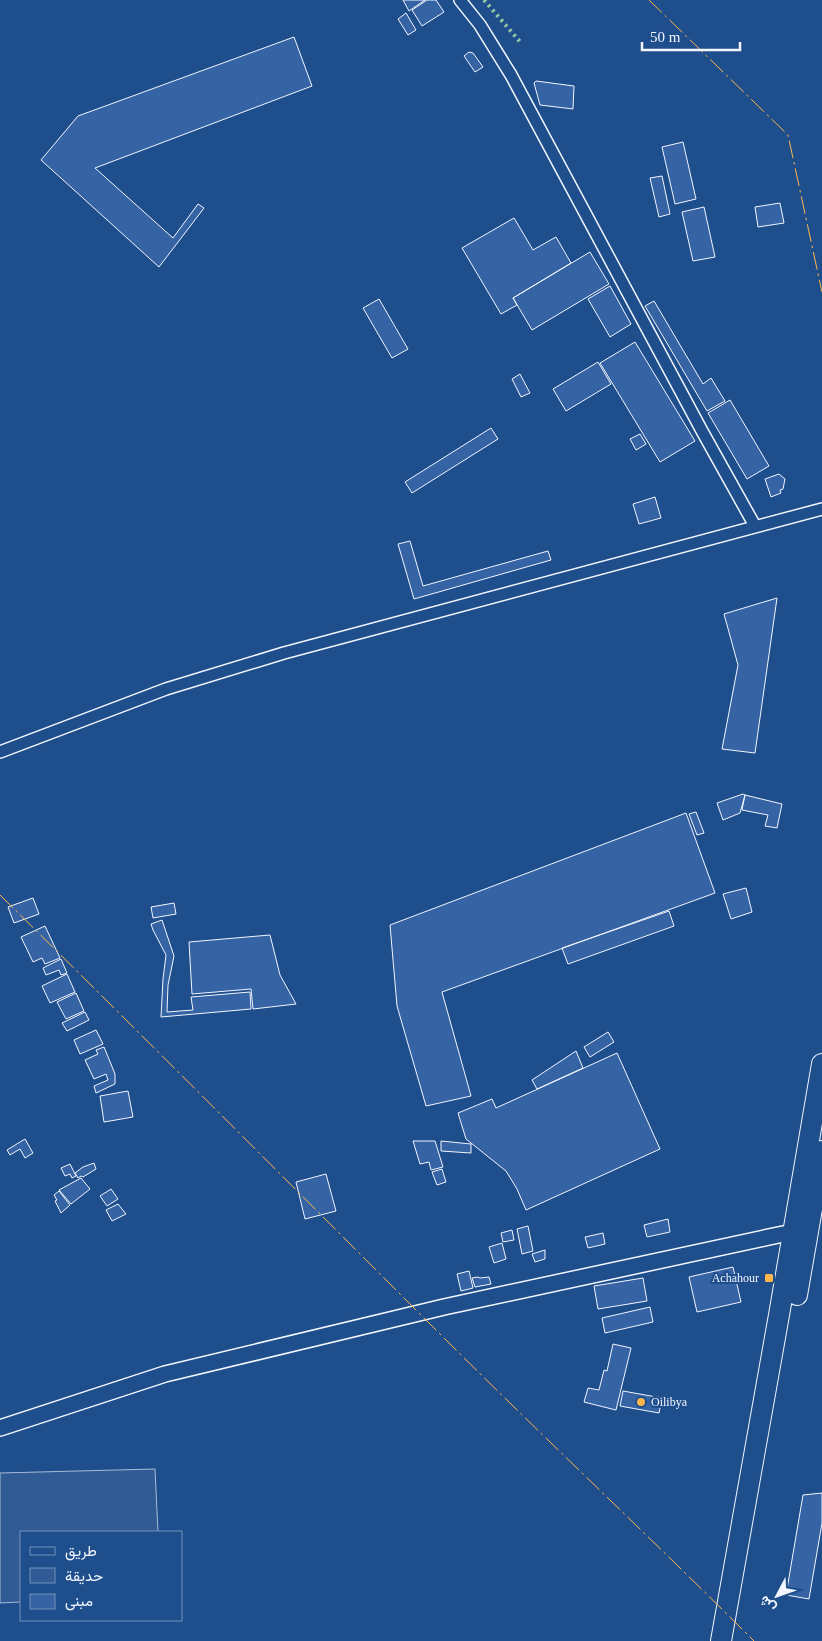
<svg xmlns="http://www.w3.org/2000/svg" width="822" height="1641" font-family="'Times New Roman',Vazirmatn,serif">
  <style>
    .green { fill: #305b95; stroke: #a8bbd7 }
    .building { fill: #3563a3; stroke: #f2f6ff }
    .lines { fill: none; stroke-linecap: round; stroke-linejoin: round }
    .minor-casing { stroke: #f2f6ff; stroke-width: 14 }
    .tertiary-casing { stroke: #f2f6ff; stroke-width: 18 }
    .trunk-casing { stroke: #f2f6ff; stroke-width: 22 }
    .minor { stroke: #1f4e8c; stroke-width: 11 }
    .tertiary { stroke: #1f4e8c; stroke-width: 15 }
    .trunk { stroke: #1f4e8c; stroke-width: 20 }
    .hedge { stroke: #97c8a6; stroke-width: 4; stroke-dasharray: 2.5 4; stroke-linecap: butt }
    .power { stroke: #ffb74d; stroke-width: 1; stroke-dasharray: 18 4 2.5 4; stroke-linecap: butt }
    .poi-dot { fill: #ffb74d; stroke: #1f4e8c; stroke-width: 2 }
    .labels { text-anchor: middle; stroke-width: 4; stroke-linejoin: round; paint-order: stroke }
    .poi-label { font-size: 12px; fill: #f2f6ff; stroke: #1f4e8c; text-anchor: end }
  </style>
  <rect width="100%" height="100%" fill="#1f4e8c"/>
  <path class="green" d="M155,1469L158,1532H21V1602L0,1603V1473Z"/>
  <path class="building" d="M403,0H425L409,11Z
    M427,0H436L444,12L422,26L412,10Z
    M406,13L416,30L408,35L398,19Z
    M294,37L312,86L95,168L173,238L198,204L204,208L159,267L41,160L78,116Z
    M469,52L473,53L483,67L475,72L464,56Z
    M536,81L574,86L573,109L540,105L534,83Z
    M683,142L696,199L675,204L662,147Z
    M662,176L670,214L659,217L650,178Z
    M780,203L784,223L758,227L755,207Z
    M704,207L715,257L693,261L682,212Z
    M514,218L533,250L556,237L571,263L513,298L517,305L501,314L462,248Z
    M590,252L609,284L532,330L513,298Z
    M610,286L631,324L610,337L588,299Z
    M379,299L408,349L392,358L363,308Z
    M654,301L703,384L711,378L725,401L707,411L645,306Z
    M635,342L695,441L660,462L600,363Z
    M598,362L611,384L566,411L553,389Z
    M520,374L530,393L521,397L512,379Z
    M730,400L769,466L747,479L708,413Z
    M491,428L498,439L412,493L405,482Z
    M640,434L646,444L636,450L630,439Z
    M779,474L785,479L783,489L780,490L781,493L771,497L765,479Z
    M655,497L661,518L639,524L633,504Z
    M410,541L423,586L548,551L551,560L414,599L398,544Z
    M777,598L755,753L722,749L738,665L724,614Z
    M743,794L745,795L740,813L723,820L717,803Z
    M745,795L782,804L777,828L765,826L768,815L742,810Z
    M696,812L704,833L697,835L689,814Z
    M686,813L715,893L442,992L471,1096L426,1106L397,1006L390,925Z
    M746,888L752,912L731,919L723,894Z
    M33,898L39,914L14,923L8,907Z
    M174,903L176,914L153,918L151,907Z
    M669,911L674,926L568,964L562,948Z
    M162,920L174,956L168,985L167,1012L193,1010L191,997L250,992L251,1009L161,1017L163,979L166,955L153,930L151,924Z
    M45,926L60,958L45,964L42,958L33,962L21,937Z
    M270,935L280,975L296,1004L253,1009L251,989L192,994L189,942Z
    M61,959L67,973L61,975L59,970L46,975L43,968Z
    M67,974L75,992L50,1003L42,986Z
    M76,993L84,1011L66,1019L57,1002Z
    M85,1012L89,1020L67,1031L62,1023Z
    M96,1030L103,1044L80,1054L74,1040Z
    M608,1032L614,1042L590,1057L584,1047Z
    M104,1047L115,1074V1084L96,1093L94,1086L108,1080L106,1074L94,1079L85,1060L98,1054L96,1050Z
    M576,1051L583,1068L537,1089L532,1080Z
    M617,1053L660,1149L526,1210L517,1189L506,1171L466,1139L458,1113L492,1099L496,1108Z
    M128,1091L133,1117L104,1122L100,1096Z
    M25,1139L33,1153L25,1158L20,1149L10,1155L7,1150Z
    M413,1141H435L443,1167L431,1170L429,1162L420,1164Z
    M441,1141L471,1144V1153L441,1151Z
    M94,1163L96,1169L83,1177L81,1176L78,1178L75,1173L83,1167Z
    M70,1164L76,1176L72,1178L70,1174L65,1176L61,1168Z
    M442,1169L446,1182L437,1185L432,1172Z
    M326,1174L336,1211L305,1219L296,1182Z
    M81,1178L90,1189L71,1204L59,1190Z
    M111,1189L118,1199L107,1206L100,1196Z
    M59,1191L70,1205L61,1213L55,1201L57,1200L54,1195Z
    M118,1204L126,1214L112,1221L106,1210Z
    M668,1219L670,1232L647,1237L644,1225Z
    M528,1226L533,1251L522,1254L517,1229Z
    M512,1230L514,1240L503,1242L501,1233Z
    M603,1233L605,1244L588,1248L585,1237Z
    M502,1243L506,1259L494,1263L489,1247Z
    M545,1250V1259L535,1262L532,1254Z
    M733,1267L741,1302L697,1312L689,1277Z
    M469,1271L473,1288L461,1291L457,1274Z
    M478,1277L480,1278L489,1277L491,1284L475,1287L472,1278Z
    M643,1278L647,1301L598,1309L594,1286Z
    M650,1307L653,1322L605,1333L602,1318Z
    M613,1344L631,1348L616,1410L584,1402L588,1388L599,1390L604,1370L607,1371Z
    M623,1391L662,1398L659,1413L620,1406Z
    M822,1493V1523L809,1599L786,1595L803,1495Z"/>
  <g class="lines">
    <g class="minor-casing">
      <path id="minor" d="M460,0L480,25L511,75L702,431L755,526
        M0,752L166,689L284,653L822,509"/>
    </g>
    <g class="tertiary-casing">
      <path id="tertiary" d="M0,1428L165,1374L444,1307L783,1234L804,1233"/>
    </g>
    <g class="trunk-casing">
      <path id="trunk" d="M797,1295L822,1151
        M721,1641L779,1315L822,1064"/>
    </g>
    <use href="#minor" class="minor"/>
    <use href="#tertiary" class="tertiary"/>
    <use href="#trunk" class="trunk"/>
    <path class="hedge" d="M484,0L522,44"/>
    <path class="power" d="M649,0L788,135L822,292
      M0,895C147,1040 292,1186 438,1332C542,1436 650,1537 754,1641"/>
  </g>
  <g class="poi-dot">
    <rect x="764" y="1273" width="10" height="10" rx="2.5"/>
    <circle cx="641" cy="1402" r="5"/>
  </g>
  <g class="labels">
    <g class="poi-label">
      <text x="759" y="1282">Achahour</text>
      <text x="651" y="1406" text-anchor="start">Oilibya</text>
    </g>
  </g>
  <rect x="20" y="1531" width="162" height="90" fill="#1f4e8c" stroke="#7391ba"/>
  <rect x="30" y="1547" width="25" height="8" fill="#1f4e8c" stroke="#7391ba"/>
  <text x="65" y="1556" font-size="15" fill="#f2f6ff">طريق</text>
  <rect x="30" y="1568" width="25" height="15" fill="#305b95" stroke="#7391ba"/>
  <text x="65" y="1581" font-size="15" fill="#f2f6ff">حديقة</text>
  <rect x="30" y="1594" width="25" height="15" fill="#3563a3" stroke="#7391ba"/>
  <text x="65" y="1606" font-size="15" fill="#f2f6ff">مبنى</text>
  <g transform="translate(777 1596) rotate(229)" stroke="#1f4e8c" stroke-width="4" paint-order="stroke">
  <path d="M0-4L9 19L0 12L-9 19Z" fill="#f2f6ff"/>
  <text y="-8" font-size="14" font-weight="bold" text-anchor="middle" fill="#f2f6ff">ش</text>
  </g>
  <path d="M642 42v8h98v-8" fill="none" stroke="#f2f6ff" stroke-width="2.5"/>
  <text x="650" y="42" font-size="15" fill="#f2f6ff" stroke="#1f4e8c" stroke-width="4" paint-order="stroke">50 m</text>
</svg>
